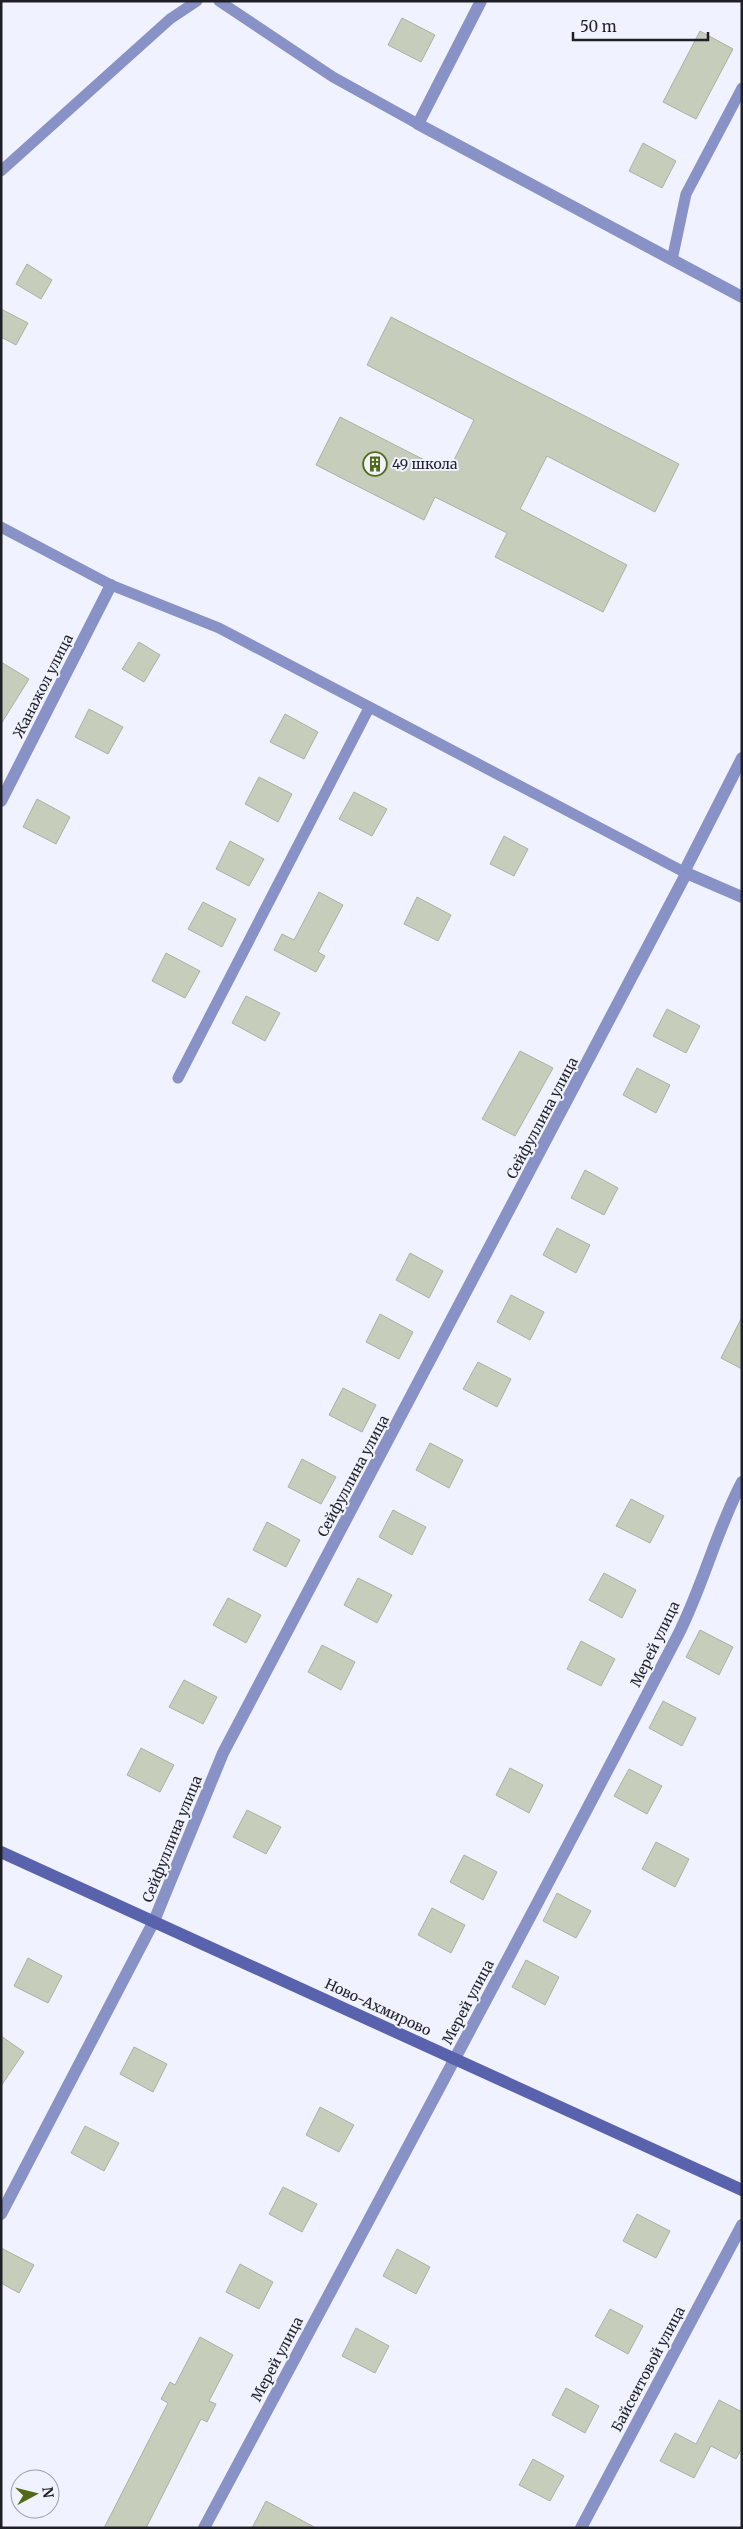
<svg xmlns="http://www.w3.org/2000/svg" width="743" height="2529" font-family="Merriweather,serif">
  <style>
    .building { fill: #c6cdba; stroke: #acb2a0 }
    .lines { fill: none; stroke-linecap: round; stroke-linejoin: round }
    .lane { stroke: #8992c7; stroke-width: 11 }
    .street { stroke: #8992c7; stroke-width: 12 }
    .secondary { stroke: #5862ad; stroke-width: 12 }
    .labels { text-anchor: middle; stroke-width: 4; stroke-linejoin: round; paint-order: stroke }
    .poi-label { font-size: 14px; fill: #1f2027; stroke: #f0f3ff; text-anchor: start }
    .street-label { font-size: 14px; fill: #1f2027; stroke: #f0f3ff }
  </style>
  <rect width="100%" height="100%" fill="#f0f3ff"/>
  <path class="building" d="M402,18L435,35L421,62L388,45Z
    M700,31L733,49L696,119L663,102Z
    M643,143L676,161L662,188L629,171Z
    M27,264L52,280L41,299L16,284Z
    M1,309L28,323L16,345L1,337Z
    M391,317L679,464L655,512L547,456L520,509L627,565L603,612L495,557L507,533L435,497L424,520L316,465L340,417L448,472L474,420L367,365Z
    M139,642L160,655L144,682L122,669Z
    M1,662L29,679L1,724Z
    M89,709L123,727L108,754L75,737Z
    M285,714L318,732L304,759L270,742Z
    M259,777L292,794L278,822L245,804Z
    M354,792L387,809L372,836L339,819Z
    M37,799L70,817L56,844L23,827Z
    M504,836L528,849L514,876L490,864Z
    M230,841L264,859L249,886L216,869Z
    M319,892L343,905L318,952L325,956L316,972L274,950L282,934L294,940Z
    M417,897L451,915L438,941L404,924Z
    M203,902L236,919L222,947L188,929Z
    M166,953L200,971L185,998L152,981Z
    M246,996L280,1013L265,1041L232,1023Z
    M667,1009L700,1026L686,1053L653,1036Z
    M520,1051L553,1068L515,1136L482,1119Z
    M637,1068L670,1085L656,1113L623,1095Z
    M585,1170L618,1188L604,1215L571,1198Z
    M557,1228L590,1245L576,1273L543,1255Z
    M410,1253L443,1271L429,1298L396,1280Z
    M511,1295L544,1312L530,1340L497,1322Z
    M380,1314L413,1332L399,1359L366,1342Z
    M742,1317V1369L721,1358Z
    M478,1362L511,1379L497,1407L463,1389Z
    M343,1388L376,1405L362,1432L329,1415Z
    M430,1443L463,1460L449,1488L416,1470Z
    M302,1459L336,1477L321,1504L288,1487Z
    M631,1499L664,1516L650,1543L616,1526Z
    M393,1510L426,1527L412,1555L379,1537Z
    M267,1522L300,1540L286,1567L253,1550Z
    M604,1573L636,1590L622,1618L589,1600Z
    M358,1578L392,1595L377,1623L344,1605Z
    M228,1598L261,1615L246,1643L213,1625Z
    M700,1630L733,1647L719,1675L686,1657Z
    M581,1641L615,1659L601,1686L567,1669Z
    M322,1645L355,1662L341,1690L308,1672Z
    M184,1680L217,1697L203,1724L169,1707Z
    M663,1701L696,1718L682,1746L649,1728Z
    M141,1748L174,1765L160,1792L127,1775Z
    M510,1768L543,1785L529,1813L496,1795Z
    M629,1769L662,1786L647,1814L614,1796Z
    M247,1810L281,1827L266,1854L233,1837Z
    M656,1842L689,1859L675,1887L642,1869Z
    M464,1855L497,1872L483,1900L450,1882Z
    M557,1893L591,1911L576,1938L543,1921Z
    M432,1908L465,1925L451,1953L418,1935Z
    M28,1958L62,1976L48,2003L14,1986Z
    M526,1960L559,1977L545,2005L512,1987Z
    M1,2036L24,2052L1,2086Z
    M134,2047L167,2064L153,2092L120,2074Z
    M320,2107L354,2125L339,2152L306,2135Z
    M85,2126L119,2143L104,2171L71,2153Z
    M283,2187L317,2204L302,2232L269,2214Z
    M637,2214L670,2231L656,2258L623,2241Z
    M1,2248L34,2265L19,2293L1,2283Z
    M397,2249L430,2267L416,2294L383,2276Z
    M240,2264L273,2282L259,2309L226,2292Z
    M610,2309L643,2326L628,2354L595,2336Z
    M356,2328L389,2346L375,2373L342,2356Z
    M200,2337L233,2355L209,2401L216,2404L207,2422L201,2419L146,2528H104L168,2403L161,2399L170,2382L175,2385Z
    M566,2388L599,2406L585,2433L552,2415Z
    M719,2400L742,2412V2448L736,2459L711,2446L694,2478L660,2461L675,2433L696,2444Z
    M533,2459L564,2476L550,2501L519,2485Z
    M266,2501L316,2528H252Z"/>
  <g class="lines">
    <path class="lane" d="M219,1L333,77L418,124
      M1,171L170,19L197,1
      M672,260L686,194L742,88
      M1,527L111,585L219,628L684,872
      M178,1078L369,708"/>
    <path class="street" d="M481,1L418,124L742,297
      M1,801L111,585
      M684,872L742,897
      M1,2214L154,1921L223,1753L686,874L684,872L742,758
      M204,2528C363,2231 523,1934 678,1635C703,1586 716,1531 742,1482
      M581,2528L742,2225"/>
    <path class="secondary" d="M1,1852L742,2190"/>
  </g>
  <defs>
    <g id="building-ring" transform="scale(1.25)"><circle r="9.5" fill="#f0f3ff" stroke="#536a19" stroke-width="1.5"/><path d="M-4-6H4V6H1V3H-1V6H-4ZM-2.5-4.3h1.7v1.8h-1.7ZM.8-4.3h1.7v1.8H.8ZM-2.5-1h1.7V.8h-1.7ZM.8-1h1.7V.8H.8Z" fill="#536a19"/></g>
  </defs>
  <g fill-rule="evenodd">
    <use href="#building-ring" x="375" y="464"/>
  </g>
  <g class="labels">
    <g class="poi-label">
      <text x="392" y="469">49 школа</text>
    </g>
    <g class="street-label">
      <text transform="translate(43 686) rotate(-63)" y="5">Жанажол улица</text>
      <text transform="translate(542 1118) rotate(-62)" y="5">Сейфуллина улица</text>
      <text transform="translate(353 1476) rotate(-62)" y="5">Сейфуллина улица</text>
      <text transform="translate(655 1644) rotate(-64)" y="5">Мерей улица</text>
      <text transform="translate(172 1839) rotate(-68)" y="5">Сейфуллина улица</text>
      <text transform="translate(468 2002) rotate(-62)" y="5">Мерей улица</text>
      <text transform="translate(378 2007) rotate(25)" y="5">Ново-Ахмирово</text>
      <text transform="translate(277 2359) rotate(-62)" y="5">Мерей улица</text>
      <text transform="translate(648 2369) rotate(-62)" y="5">Байсеитовой улица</text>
    </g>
  </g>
  <rect width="743" height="2529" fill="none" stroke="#1f2027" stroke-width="5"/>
  <g transform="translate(35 2494) rotate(83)"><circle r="24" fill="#f0f3ff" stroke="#9c9fa9"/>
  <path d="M0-4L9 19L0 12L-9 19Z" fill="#536a19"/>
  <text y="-8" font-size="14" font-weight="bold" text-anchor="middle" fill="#1f2027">N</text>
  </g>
  <path d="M573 32v8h135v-8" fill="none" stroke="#1f2027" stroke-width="2.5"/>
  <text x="580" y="32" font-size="15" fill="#1f2027" stroke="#f0f3ff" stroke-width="4" paint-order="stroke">50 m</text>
</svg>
